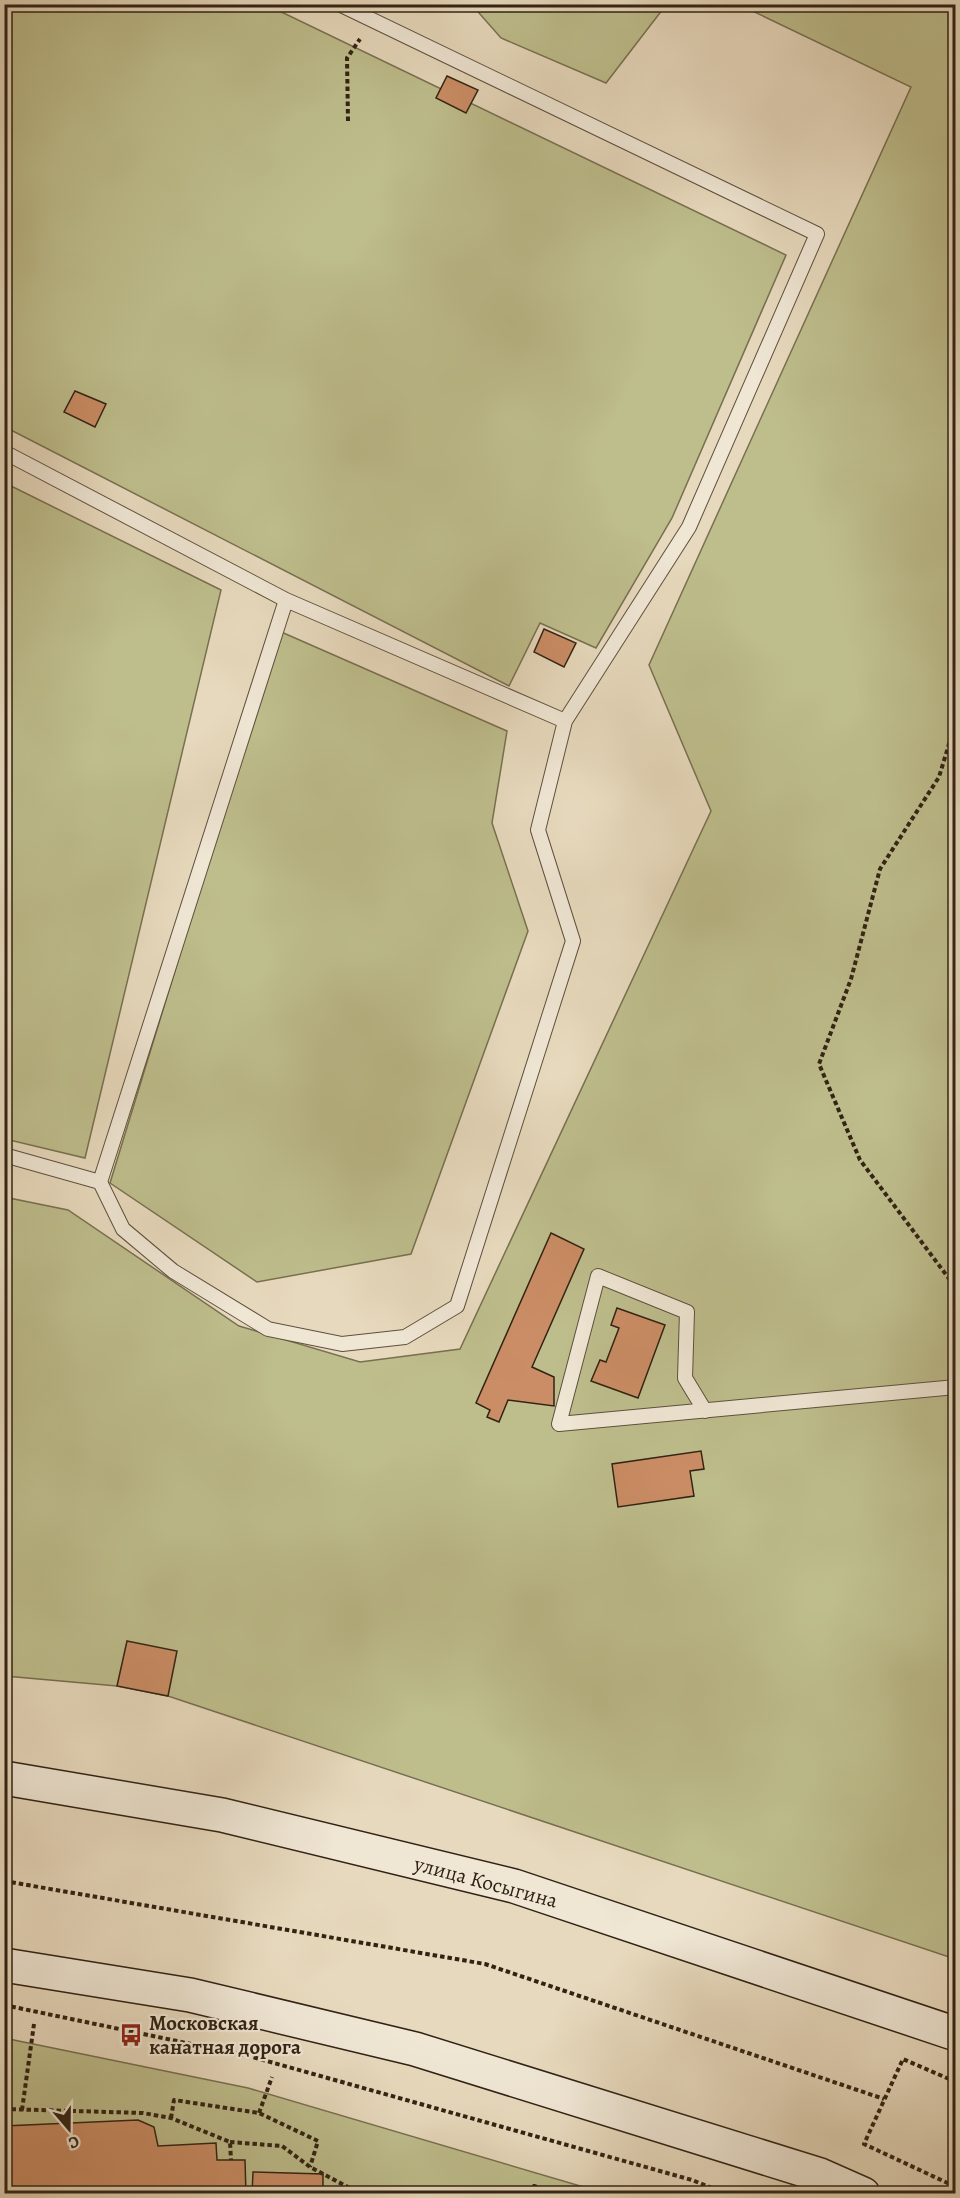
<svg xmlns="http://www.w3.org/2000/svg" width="960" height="2198" font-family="Alegreya,serif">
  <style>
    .green { fill: #bebd8c; stroke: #787050; stroke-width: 1.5 }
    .building { fill: #cb8d65; stroke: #312314; stroke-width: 1.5 }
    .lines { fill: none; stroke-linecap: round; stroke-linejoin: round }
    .lane-casing { stroke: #5e503e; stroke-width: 16 }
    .secondary-casing { stroke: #312314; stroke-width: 36 }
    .path { stroke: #312314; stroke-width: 4; stroke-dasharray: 4.5 3; stroke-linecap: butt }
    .lane { stroke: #efe6d4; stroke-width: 14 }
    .secondary { stroke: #efe6d4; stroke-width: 33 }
    .labels { text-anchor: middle; stroke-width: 4.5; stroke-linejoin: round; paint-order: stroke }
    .street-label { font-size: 21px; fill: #312314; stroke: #efe6d4 }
    .poi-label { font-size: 21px; font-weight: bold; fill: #312314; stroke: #efe6d4; text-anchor: start }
  </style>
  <rect width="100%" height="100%" fill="#e7d9bd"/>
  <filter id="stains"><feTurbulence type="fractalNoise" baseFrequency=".00333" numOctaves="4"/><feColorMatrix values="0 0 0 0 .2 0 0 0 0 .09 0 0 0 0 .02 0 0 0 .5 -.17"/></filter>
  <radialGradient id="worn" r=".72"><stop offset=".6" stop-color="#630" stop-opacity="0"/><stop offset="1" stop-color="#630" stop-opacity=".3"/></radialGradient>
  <path class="green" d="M4,5H267L786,255L672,518L596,648L540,623L509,686L5,427Z
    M472,5H666L606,83L501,38Z
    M740,5H955V1959L168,1696L117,1686L5,1676L4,1197L68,1210L239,1326L360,1362L460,1349L711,811L649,665L911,87Z
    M5,483L221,590L85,1158L5,1139Z
    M279,631L507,731L492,823L528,931L411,1254L257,1282L110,1183Z
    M4,2038L248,2088L604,2193H5Z"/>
  <path class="building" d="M447,76L478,90L466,113L436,98Z
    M75,391L106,404L95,427L64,412Z
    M544,629L576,643L564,667L534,652Z
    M551,1233L584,1249L532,1367L554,1377V1406L508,1400L499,1422L487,1417L490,1410L476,1403Z
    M617,1308L665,1325L638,1398L591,1381L600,1360L606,1362L619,1328L611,1325Z
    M701,1451L704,1469L690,1471L694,1496L618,1507L612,1464Z
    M127,1641L177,1651L168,1696L117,1686Z
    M138,2120L154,2127L158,2146L216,2143L217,2160H245L246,2194H4V2126Z
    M253,2172L323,2174V2194H252Z"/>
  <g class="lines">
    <g class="lane-casing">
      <path id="lane" d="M4,452L286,600L565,721
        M286,600L100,1182L123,1229L173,1271L268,1329L342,1344L405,1337L457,1306L573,941L538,830L565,721L689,527L817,234L339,4
        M4,1155L100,1182
        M705,1411L685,1378L687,1312L598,1276L559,1424L956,1387"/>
    </g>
    <g class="secondary-casing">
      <path id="secondary" d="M4,1778L222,1815L514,1886L956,2034
        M4,1965L190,1995L415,2049L820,2175L863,2194"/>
    </g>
    <path class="path" d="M348,121L347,58L360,39
      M956,721L939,777L880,869L851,979L819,1064L860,1160L956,1288
      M4,1881L485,1964L884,2099
      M4,2005L249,2056L692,2180L727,2194
      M956,2082L903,2059L864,2144L956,2187
      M4,2109L143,2113L171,2118L230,2142L231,2160
      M22,2110L34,2024
      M259,2113L272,2077
      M171,2118L174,2100L259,2113L318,2141L310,2167
      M230,2142L282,2146L310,2167L361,2194
      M530,2194L534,2186L561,2194"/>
    <use href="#lane" class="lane"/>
    <use href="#secondary" class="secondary"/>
  </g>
  <defs>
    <g id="bus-bare" transform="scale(1.8)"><path d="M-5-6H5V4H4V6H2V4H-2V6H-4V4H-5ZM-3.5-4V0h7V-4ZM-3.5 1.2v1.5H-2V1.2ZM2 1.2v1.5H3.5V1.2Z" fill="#8f2418" stroke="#efe6d4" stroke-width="2.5" paint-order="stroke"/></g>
  </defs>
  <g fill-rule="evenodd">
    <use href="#bus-bare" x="131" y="2035"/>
  </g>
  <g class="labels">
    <g class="street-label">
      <text transform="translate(486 1882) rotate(15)" y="7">улица Косыгина</text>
    </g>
    <g class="poi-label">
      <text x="149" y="2030">Московская<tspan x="149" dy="24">канатная дорога</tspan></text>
    </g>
  </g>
  <rect width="960" height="2198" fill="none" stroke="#e7d9bd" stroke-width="24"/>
  <rect x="6" y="6" width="948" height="2186" fill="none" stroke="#312314" stroke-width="3"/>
  <rect x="12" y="12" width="936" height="2174" fill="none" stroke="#312314" stroke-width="1.5"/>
  <g transform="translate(69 2129) rotate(160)" stroke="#efe6d4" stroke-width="4.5" paint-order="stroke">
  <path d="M0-4.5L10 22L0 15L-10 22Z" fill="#312314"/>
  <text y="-9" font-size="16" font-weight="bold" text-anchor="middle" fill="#312314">С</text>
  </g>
  <rect width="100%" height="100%" filter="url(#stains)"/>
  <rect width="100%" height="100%" fill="url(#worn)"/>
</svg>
